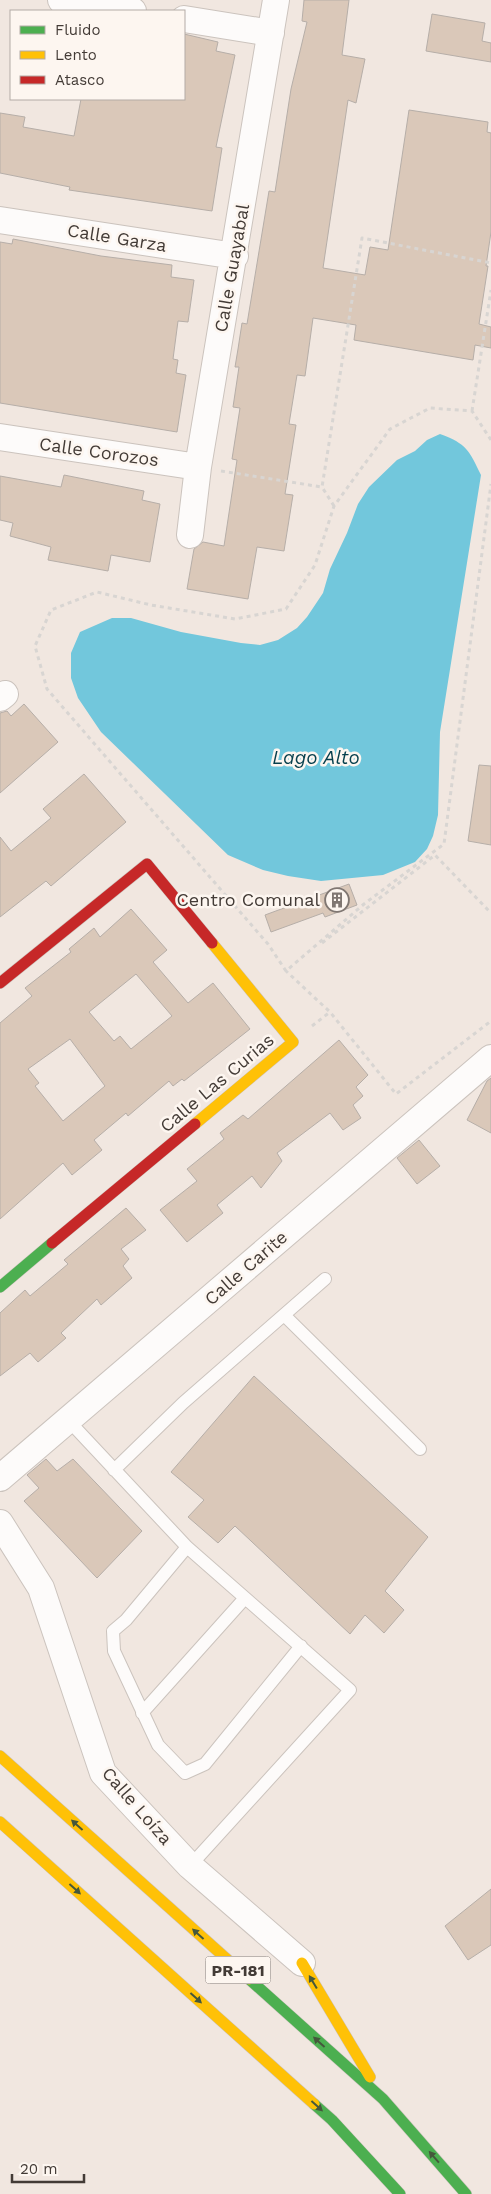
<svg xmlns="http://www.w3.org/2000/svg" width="491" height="2194" font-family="'Work Sans',sans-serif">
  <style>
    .water { fill: #72c7dc }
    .building { fill: #dac8b9; stroke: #b6aea8; fill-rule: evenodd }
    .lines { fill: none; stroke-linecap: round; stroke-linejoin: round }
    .lane-casing { stroke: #cbc3bd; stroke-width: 14 }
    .street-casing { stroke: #cbc3bd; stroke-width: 28 }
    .fast-casing { stroke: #cbc3bd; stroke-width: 12 }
    .slow-casing { stroke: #cbc3bd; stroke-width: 12 }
    .jam-casing { stroke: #cbc3bd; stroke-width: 12 }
    .path { stroke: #d8d5d2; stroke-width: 3; stroke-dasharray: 4 4; stroke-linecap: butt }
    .lane { stroke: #fdfbfa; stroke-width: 12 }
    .street { stroke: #fdfbfa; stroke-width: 26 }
    .fast { stroke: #4caf50; stroke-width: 11 }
    .slow { stroke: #ffc107; stroke-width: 11 }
    .jam { stroke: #c62828; stroke-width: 11 }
    .oneway { fill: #45583c }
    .labels { text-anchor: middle; stroke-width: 5; stroke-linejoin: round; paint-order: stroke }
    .shield { fill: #fdf6f0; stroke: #7b736e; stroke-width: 1 }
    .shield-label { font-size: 16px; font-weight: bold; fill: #433b36 }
    .street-label { font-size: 18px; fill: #433b36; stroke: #fdf6f0 }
    .poi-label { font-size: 18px; fill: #433b36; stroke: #fdf6f0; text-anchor: end }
    .water-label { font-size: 19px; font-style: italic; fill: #063f4d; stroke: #fdf6f0 }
  </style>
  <rect width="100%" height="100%" fill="#f1e7e0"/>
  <path class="water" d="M440,434C467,444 469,450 481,475L440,732L438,815L433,836L427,849L415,862L383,875L321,881L288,876L263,870L228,855L101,732L78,698L71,678V653L80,632L112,618H131L181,632L241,643L260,645L278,640L297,628L307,617L323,593L330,569L347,533L358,504L369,487L397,460L415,451L427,440Z"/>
  <path class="building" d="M304,0H349L342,55L365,59L356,103L348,100L323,268L365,275L370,247L388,250L409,110L488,122L487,132L491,133V232L486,266H488L479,324L491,327V348L475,345L473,360L354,340L356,325L313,318L305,376L297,375L289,424L296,425L285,494L293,495L284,551L257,547L248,599L187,589L194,549L203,542L224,546L237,460L232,459L240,408L233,407L239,367H235L238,349L242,323L247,324L269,191L275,192L291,89L307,22L302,21Z
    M432,14L485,23L482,41L491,43V62L426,51Z
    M184,34L218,42L216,51L235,55L216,147L222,148L212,211L69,190L70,187L0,173V113L25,117L23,127L74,136L81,99H184Z
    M13,239L101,256L172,265L171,277L194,280L188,322L178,321L173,359L178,360L176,373L186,375L177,432L0,403V242L12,244Z
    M64,475L144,491L142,500L160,504L150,562L111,555L108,571L48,560L51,547L10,536L13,523L0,520V476L61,487Z
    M24,704L58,742L0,793V713L7,711L11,716Z
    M479,765L491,766V845L468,841Z
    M84,774L126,822L51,886L46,881L0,917V837L11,851L51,818L43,809Z
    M349,884L357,905L325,917L323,913L271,932L265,915Z
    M131,909L167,950L153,962L188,1003L213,983L250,1029L184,1081L182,1079L173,1086L169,1081L128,1116L126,1113L94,1140L102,1150L72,1175L63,1163L0,1219V1023L32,996L25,988L71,952L69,949L94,928L100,937ZM136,974L172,1016L131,1049L120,1036L114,1041L89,1012ZM70,1039L105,1086L63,1121L35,1086L39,1083L28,1069Z
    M339,1040L368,1075L356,1087L363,1096L353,1105L361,1118L343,1130L330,1113L277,1153L282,1161L261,1188L252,1176L217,1205L223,1213L187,1242L160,1210L197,1181L187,1169L224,1139L220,1133L243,1115L248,1119Z
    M491,1078V1133L467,1120L487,1081Z
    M419,1140L440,1166L417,1184L397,1158Z
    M126,1208L146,1230L121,1249L129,1259L123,1266L132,1278L101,1305L97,1299L61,1333L66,1338L38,1362L30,1353L0,1376V1313L25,1290L30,1296L68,1264L64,1260Z
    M254,1376L428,1537L385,1591L404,1610L384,1633L365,1615L350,1634L235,1526L218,1543L188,1517L204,1500L171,1472Z
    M46,1459L57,1471L73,1459L142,1531L97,1578L24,1501L39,1488L27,1475Z
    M491,1889V1945L468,1960L445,1926Z"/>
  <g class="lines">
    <g class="lane-casing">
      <path id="lane" d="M284,1315L420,1449
        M68,1420L187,1547L350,1690L190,1866
        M114,1470L183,1403L325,1279
        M187,1547L126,1620L113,1631L114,1651L158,1745L185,1773L205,1764L301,1646
        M142,1713L245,1598"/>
    </g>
    <g class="street-casing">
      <path id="street" d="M61,0L133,11
        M184,19L271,33
        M0,220L235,256
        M0,437L198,467
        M190,535L198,467L276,0
        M0,698L5,694
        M0,1478L491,1058
        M0,1523L41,1588L103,1773L190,1866L302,1963"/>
    </g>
    <g class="fast-casing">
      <path id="fast" d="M0,1287L52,1243
        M249,1979L383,2099L466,2194
        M314,2104L332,2120L400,2194"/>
    </g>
    <g class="slow-casing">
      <path id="slow" d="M195,1124L293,1042L212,943
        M0,1756L249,1979
        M0,1822L314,2104
        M302,1963L370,2077"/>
    </g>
    <g class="jam-casing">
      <path id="jam" d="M0,983L147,864L212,943
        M52,1243L195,1124"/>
    </g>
    <path class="path" d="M472,411L491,290
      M491,440L472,411L430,408L390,429L334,506L315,565L286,609L235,619L151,605L97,592L51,610L35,646L47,689L241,913L268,944L286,971L364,904L444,844L491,484
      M221,471L322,487
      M334,506L322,487L362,238L491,263
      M322,943L435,855L491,913
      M287,970L286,971L330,1012L396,1094L491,1021
      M312,1026L330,1012"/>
    <use href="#lane" class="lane"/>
    <use href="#street" class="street"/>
    <use href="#fast" class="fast"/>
    <use href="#slow" class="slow"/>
    <use href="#jam" class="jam"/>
  </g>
  <defs><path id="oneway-solid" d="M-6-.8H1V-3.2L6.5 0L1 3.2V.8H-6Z" transform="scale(1.25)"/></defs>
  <g class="oneway">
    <use href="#oneway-solid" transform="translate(77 1825) rotate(-138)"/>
    <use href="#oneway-solid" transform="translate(75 1889) rotate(42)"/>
    <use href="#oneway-solid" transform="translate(198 1934) rotate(-138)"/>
    <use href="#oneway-solid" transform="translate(313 1982) rotate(-121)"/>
    <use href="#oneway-solid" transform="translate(196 1998) rotate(42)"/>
    <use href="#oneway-solid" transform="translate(319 2042) rotate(-138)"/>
    <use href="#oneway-solid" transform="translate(317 2106) rotate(42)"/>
    <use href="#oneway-solid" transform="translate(434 2157) rotate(-131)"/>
  </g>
  <defs>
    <g id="building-ring" transform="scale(1.25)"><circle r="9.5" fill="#fdf6f0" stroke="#807772" stroke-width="1.5"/><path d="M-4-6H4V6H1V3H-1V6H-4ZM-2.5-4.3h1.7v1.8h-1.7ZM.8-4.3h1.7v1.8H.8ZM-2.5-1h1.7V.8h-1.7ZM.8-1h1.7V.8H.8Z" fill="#807772"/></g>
  </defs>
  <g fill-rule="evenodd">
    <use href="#building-ring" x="337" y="900"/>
  </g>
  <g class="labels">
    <rect class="shield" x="205.5" y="1956.5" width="65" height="27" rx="4"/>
    <g class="shield-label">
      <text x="238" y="1976">PR-181</text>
    </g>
    <g class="street-label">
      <text transform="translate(117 238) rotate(9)" y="6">Calle Garza</text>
      <text transform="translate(232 268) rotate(-80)" y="6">Calle Guayabal</text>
      <text transform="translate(99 452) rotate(8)" y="6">Calle Corozos</text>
      <text transform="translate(217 1083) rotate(-40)" y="6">Calle Las Curias</text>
      <text transform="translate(246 1268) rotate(-41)" y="6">Calle Carite</text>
      <text transform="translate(137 1806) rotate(49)" y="6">Calle Loíza</text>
    </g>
    <g class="poi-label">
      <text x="320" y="906">Centro Comunal</text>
    </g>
    <g class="water-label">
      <text x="316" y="764">Lago Alto</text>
    </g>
  </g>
  <rect x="10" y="10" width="175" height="90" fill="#fdf6f0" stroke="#b3aba6"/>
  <rect x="20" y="26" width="25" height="8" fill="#4caf50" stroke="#b3aba6"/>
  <text x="55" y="35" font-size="15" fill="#433b36">Fluido</text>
  <rect x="20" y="51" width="25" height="8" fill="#ffc107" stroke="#b3aba6"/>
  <text x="55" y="60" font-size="15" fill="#433b36">Lento</text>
  <rect x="20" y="76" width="25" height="8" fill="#c62828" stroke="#b3aba6"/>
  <text x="55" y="85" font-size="15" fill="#433b36">Atasco</text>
  <path d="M12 2174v8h72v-8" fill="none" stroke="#433b36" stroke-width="2.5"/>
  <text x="20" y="2174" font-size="15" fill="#433b36" stroke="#fdf6f0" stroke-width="4" paint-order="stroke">20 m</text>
</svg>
